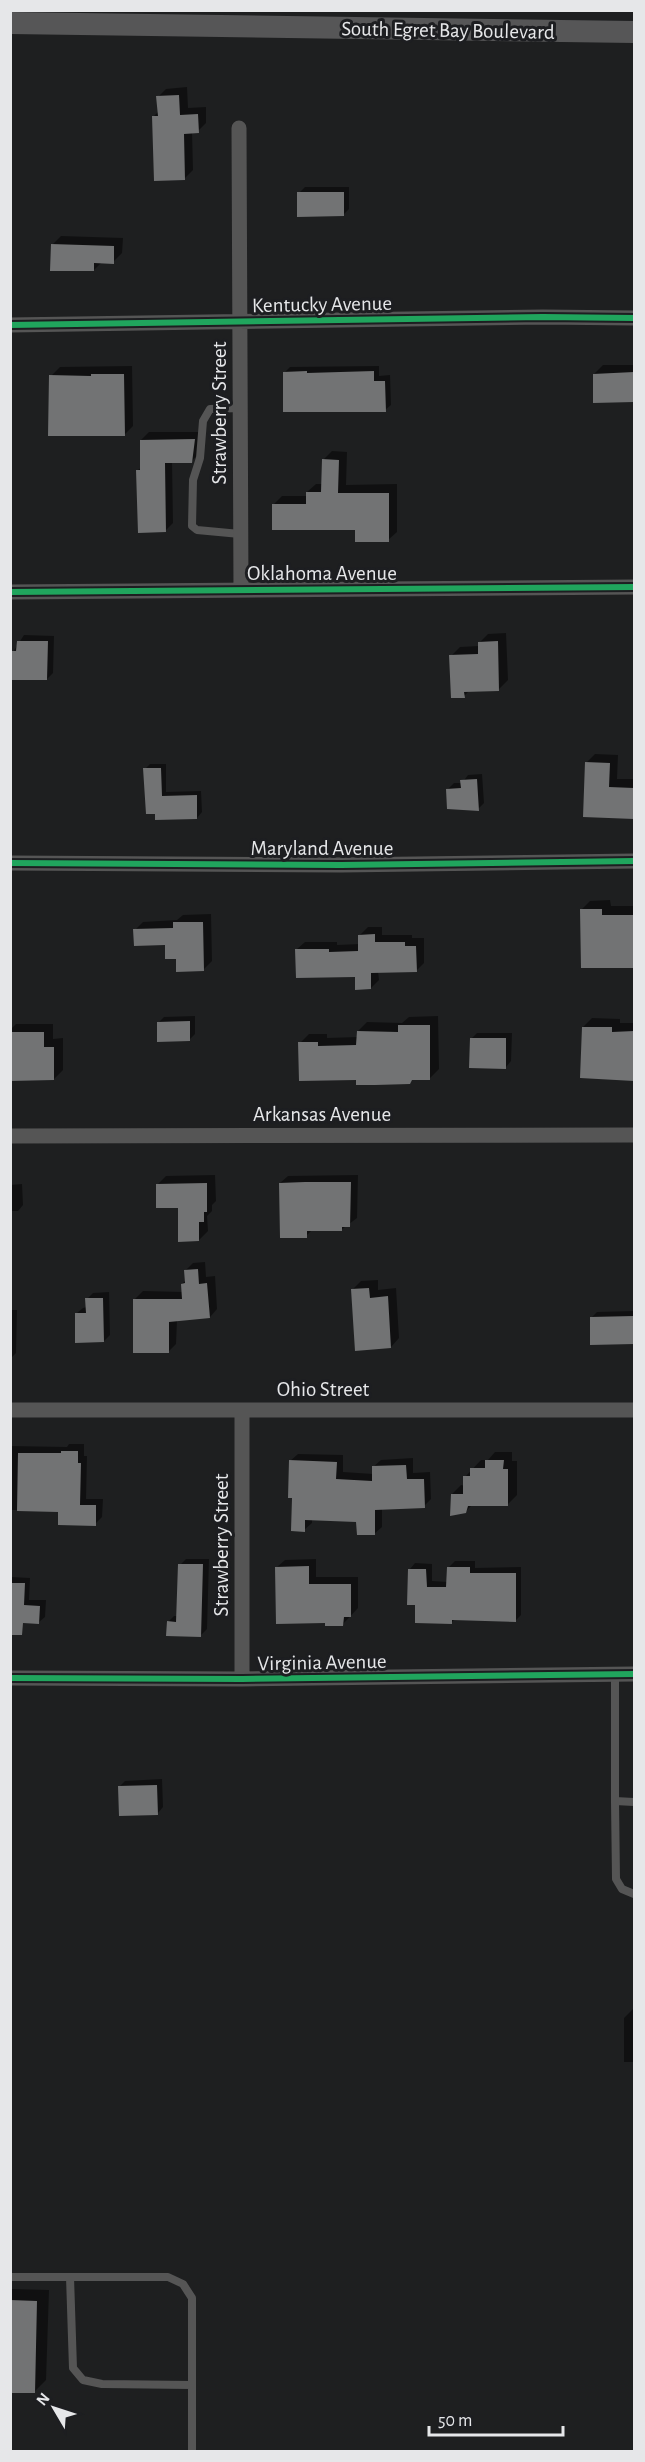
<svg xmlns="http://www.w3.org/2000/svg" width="645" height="2462" font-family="'Alegreya Sans',sans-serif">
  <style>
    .shadow { fill: #0007 }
    .building { fill: #727374 }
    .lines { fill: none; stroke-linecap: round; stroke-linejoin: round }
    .service { stroke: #555; stroke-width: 8 }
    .minor { stroke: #555; stroke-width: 15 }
    .secondary { stroke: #565657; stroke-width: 22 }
    .cycleway-casing { stroke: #1d1e21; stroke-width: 10 }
    .cycleway { stroke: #20a55d; stroke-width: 6 }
    .labels { text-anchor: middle; stroke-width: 6; stroke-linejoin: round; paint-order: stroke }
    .street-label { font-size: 21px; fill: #e6e7e9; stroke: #1d1e21 }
  </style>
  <rect width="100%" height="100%" fill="#1e1f20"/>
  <path class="shadow" d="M187,87L188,108L206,107V123L198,131L192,132L193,170L185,178L153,117L159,111L158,97L166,89Z
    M305,187H349V209L343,215L299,193Z
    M61,236L123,238L122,253L113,262H102L94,270L52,245Z
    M10,249H12L10,269Z
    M603,365H634V400L595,402L594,374Z
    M132,366L133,426L124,435L51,376L60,367Z
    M379,366V376L390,375L391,405L385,410L284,373L290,367Z
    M149,432H202L199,453L192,461H172L173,523L165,531L138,470L142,467L141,440Z
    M332,451L347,452L346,485L397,484V532L388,540L356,528L273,505L282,496H307V492L316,484H323V460Z
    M506,633L508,680L499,689L470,690L464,696L451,656L460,647L479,646V643L488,634Z
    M24,635L54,636L53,673L47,679L13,652Z
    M595,754L618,755L617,779H634V817L585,816L586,763Z
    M150,764H166V792L201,791L202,812L197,818H157L145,769Z
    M482,774L484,803L478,809L448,789L454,783H462L468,775Z
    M610,900L611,906H634V967H583L581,910L590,901Z
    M211,914L212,961L204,969L178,957L166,943L135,930L143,922L177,920L183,915Z
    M368,927H382V935H412V938H424V963L416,971H378L379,980L371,988L356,976L297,949L305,942H337V945L360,944V935Z
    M195,1016V1034L189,1040L158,1023L164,1017Z
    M438,1016L439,1069L430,1078H357L300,1043L309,1034H327V1038L358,1037V1031L367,1022L402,1023L409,1017Z
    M592,1018L620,1019V1023H634V1080H622L583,1027Z
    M16,1024H53V1039L63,1038V1070L54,1079H10V1030Z
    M477,1033H512L511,1061L506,1067L471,1039Z
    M215,1175L216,1201L212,1205V1211L207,1216L208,1231L199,1240L179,1206L157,1185L166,1176Z
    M358,1175L357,1218L341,1230L313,1229L306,1236L280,1183L288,1176Z
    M22,1184L23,1205L18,1211H10V1185Z
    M205,1262L206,1277L215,1276L217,1309L210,1317L177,1320L176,1344L169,1351L135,1299L143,1291L183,1292L182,1284L186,1280L185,1271L193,1263Z
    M378,1280V1290L396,1288L399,1338L391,1347L352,1290L361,1281Z
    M109,1292L110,1335L104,1341L77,1313L83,1308L87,1307V1299L93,1293Z
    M10,1310H17L16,1353L10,1359Z
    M634,1311V1343L591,1318L597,1312Z
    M69,1444H84V1456H87L86,1499H103L102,1517L95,1524L59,1510H10V1446L67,1447Z
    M495,1452H512V1461H517V1495L508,1504H473L465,1512L452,1494L461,1485L465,1486V1477L481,1460H488Z
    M298,1454L343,1455V1472L373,1474V1467L381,1460L413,1458V1473L430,1472L431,1499L424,1506L382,1508V1527L374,1534L357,1521L312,1519V1523L304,1530L294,1497L290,1461Z
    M186,1559H209L207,1629L201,1635L168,1622L174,1616H178L180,1565Z
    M316,1559V1577H358V1608L343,1624L277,1567L285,1560Z
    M455,1561H475V1568L521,1567V1615L515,1621L455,1619L452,1622L417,1604L410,1569L415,1563L432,1564V1581L448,1582L449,1567Z
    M10,1573L11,1577L30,1578L29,1600H46L45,1617L39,1622H12L10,1624Z
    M162,1779L163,1807L158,1813L119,1787L125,1781Z
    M634,2008V2062H624V2018Z
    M10,2289L49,2290L46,2380L34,2392L10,2391Z"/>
  <path class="building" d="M179,95L180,115L198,114L199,133L184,134L185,180L154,181L152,116H158L156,96Z
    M297,192H344V216L297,217Z
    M51,244L114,246V264L94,263V271H50Z
    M307,371V373L374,371V381H385L386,412H283V372Z
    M634,372V402L593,403V374Z
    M91,374H124L125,436H48L49,375L91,376Z
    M195,439L192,463H165L166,532L138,533L136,470H140V440Z
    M322,459L339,460L338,493H389V542H355V530H272V504H306V492H321Z
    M17,641H48L47,680H11L12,651H16Z
    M498,641L499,691L464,692L465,698H451L449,655L478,654V642Z
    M585,762L610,763L609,787L634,788V819L583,817Z
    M143,768H161L162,796L197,795V819L155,820V814H146Z
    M477,779L479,811L447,809L446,789L461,788L460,780Z
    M580,909H602V915H634V968H581Z
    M173,922H203L204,971L176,972V959H165V945L134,946L133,929L173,928Z
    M375,934V942H405V946H416L417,972L371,973V989L355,990V977L296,978L295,949H329V952L358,951V935Z
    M190,1021V1041L157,1042V1022Z
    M398,1025H430V1080H412L410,1084L375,1085H356V1080L299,1081L298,1042H318V1046L356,1045L357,1031L398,1032Z
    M582,1027H612V1032L634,1031V1081L580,1078Z
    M10,1032H44V1047H54V1080L10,1081Z
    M470,1038H506V1069L469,1068Z
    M305,1182H351L350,1227H342V1231H307V1238H280L279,1183Z
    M207,1183V1212H204V1222H199V1241L178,1242V1208H156V1184Z
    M198,1269L199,1284L207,1283L210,1318L169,1322V1353H133V1299H182L181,1284L185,1283L184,1270Z
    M369,1288L370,1298L388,1296L391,1348L355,1351L351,1289Z
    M85,1298H103L104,1342L75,1343V1313H86Z
    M634,1316V1344L590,1345V1317Z
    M61,1451H78V1463H81L80,1505H96V1526L58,1525V1512L17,1511L18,1453H61Z
    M289,1460L337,1462L336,1479L372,1481V1466L406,1465L407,1479H424L425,1508L375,1510V1535H357L356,1522L305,1520V1532L291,1531L292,1498H288Z
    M485,1460H504L503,1469H508V1506H468L466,1513L450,1516L451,1494H463V1476H470V1468H485Z
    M178,1564H203L201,1637L166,1636L167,1621L176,1622Z
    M309,1566V1584H351V1617H344L343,1626H325V1623L276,1624L275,1567Z
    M447,1567H470V1573H516V1622L452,1620V1624L415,1623V1605H407L408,1569H426L427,1587H446Z
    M11,1583H25L24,1605L40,1606L39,1624L23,1623L22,1635H10Z
    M157,1785L158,1815L119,1816L118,1786Z
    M10,2300L37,2301L35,2393H10Z"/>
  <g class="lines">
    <path class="service" d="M240,408L210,409L203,421L200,458L193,480L192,526L197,530L240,534
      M615,1674V1801L634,1802
      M615,1801L616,1879L622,1889L634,1894
      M10,2277H168L183,2284L192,2298V2452
      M70,2277L73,2368L83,2380L102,2384L192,2385"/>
    <path class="minor" d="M239,128L241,590
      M10,325L543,317L634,318
      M10,592L634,587
      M10,863L341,865L634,861
      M10,1136L634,1135
      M10,1410H634
      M10,1678L242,1679L634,1674
      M242,1679V1410"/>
    <path class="secondary" d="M10,23L634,32"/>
    <g class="cycleway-casing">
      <path id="cycleway" d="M10,325L543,317L634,318
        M10,592L634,587
        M10,863L341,865L634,861
        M10,1678L242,1679L634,1674"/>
    </g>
    <use href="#cycleway" class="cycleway"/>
  </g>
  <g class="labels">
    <g class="street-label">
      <text transform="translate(448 30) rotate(1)" y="7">South Egret Bay Boulevard</text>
      <text transform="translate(322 304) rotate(-1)" y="7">Kentucky Avenue</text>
      <text transform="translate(219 413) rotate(-90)" y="7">Strawberry Street</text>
      <text x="322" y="580">Oklahoma Avenue</text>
      <text x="322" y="855">Maryland Avenue</text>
      <text x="322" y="1121">Arkansas Avenue</text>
      <text x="323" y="1396">Ohio Street</text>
      <text transform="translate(221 1545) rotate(-90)" y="7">Strawberry Street</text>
      <text transform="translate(322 1662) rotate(-1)" y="7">Virginia Avenue</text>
    </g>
  </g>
  <rect width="645" height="2462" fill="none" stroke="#e6e7e9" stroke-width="24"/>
  <g transform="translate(54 2408) rotate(309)" stroke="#1d1e21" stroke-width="4.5" paint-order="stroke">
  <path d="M0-4.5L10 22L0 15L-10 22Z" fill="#e6e7e9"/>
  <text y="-9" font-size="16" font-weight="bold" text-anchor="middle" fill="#e6e7e9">N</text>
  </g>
  <path d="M429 2426v9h134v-9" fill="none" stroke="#e6e7e9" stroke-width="3"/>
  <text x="438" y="2426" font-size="18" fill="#e6e7e9" stroke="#1d1e21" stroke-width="4.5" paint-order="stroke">50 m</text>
</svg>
